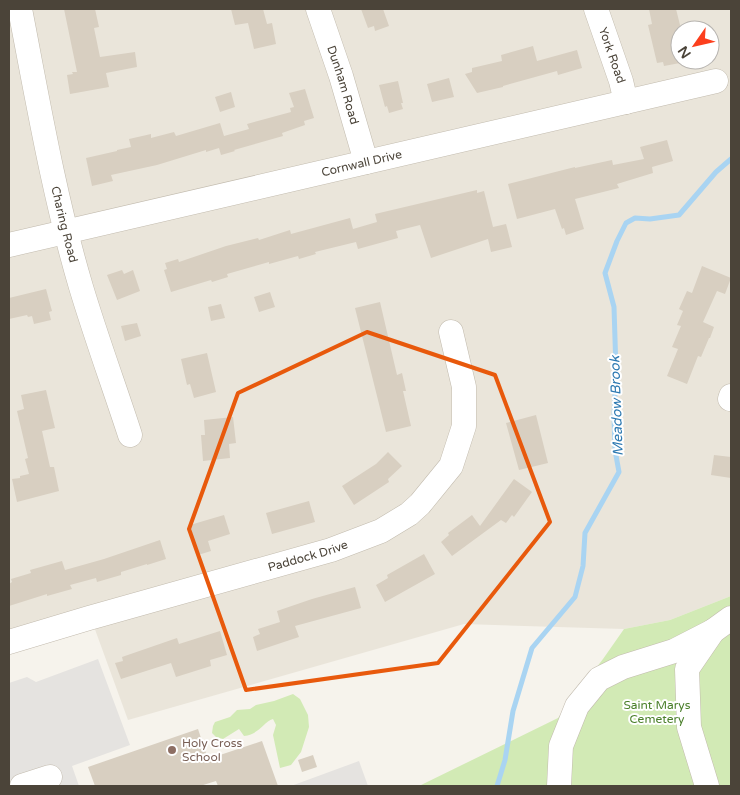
<svg xmlns="http://www.w3.org/2000/svg" width="740" height="795" font-family="'Varela Round',sans-serif">
  <style>
    .residential { fill: #eae5da; fill-rule: evenodd }
    .green { fill: #d2eab5 }
    .parking { fill: #e5e3e0 }
    .lines { fill: none; stroke-linecap: round; stroke-linejoin: round }
    .stream { stroke: #a9d4f2; stroke-width: 5 }
    .building { fill: #d8cfc1 }
    .minor-casing { stroke: #c2bbae; stroke-width: 25 }
    .minor { stroke: #fff; stroke-width: 24 }
    .marked { fill: none; stroke: #e8590c; stroke-width: 4; stroke-linejoin: round }
    .education-dot { fill: #8d6e63; stroke: #fff; stroke-width: 2 }
    .labels { text-anchor: middle; stroke-width: 4; stroke-linejoin: round; paint-order: stroke }
    .street-label { font-size: 12px; fill: #4b4439; stroke: #fff }
    .park-label { font-size: 12px; fill: #4a7f2a; stroke: #fff }
    .education-label { font-size: 12px; fill: #785e54; stroke: #fff; text-anchor: start }
    .water-label { font-size: 14px; font-style: italic; fill: #2e7ab2; stroke: #fff }
  </style>
  <rect width="100%" height="100%" fill="#f6f3ec"/>
  <path class="residential" d="M9,9H731V596L670,620L624,629L464,624L128,720L89,613L9,636ZM680,30H710V60H680Z"/>
  <path class="green" d="M731,596V786H419L558,718L603,659L624,629L670,620Z
    M293,694L300,699L308,715L309,727L301,752L291,765L280,768L273,735L276,725L273,719C263,722 260,734 244,736L239,729L223,739L216,737L212,733L213,726L215,722L230,717L237,710L250,709L256,705L274,701Z"/>
  <path class="parking" d="M98,659L130,745L72,766L79,786H9V683L27,677L36,682Z
    M359,761L368,786H291Z"/>
  <g class="lines">
    <path class="stream" d="M497,786L505,760L513,711L532,648L575,597L583,566L585,533L619,472L615,450L614,416L616,371L614,307L605,273L617,241L626,223L635,218L650,219L679,215L716,172L731,159"/>
  </g>
  <path class="building" d="M64,9H95L99,27L94,28L100,57L135,52L137,67L106,73L109,87L70,94L67,75L73,74L72,72H77Z
    M231,9H263L267,24L272,23L276,44L254,49L248,23L235,25Z
    M361,9H383L389,26L375,31L374,26L368,28Z
    M649,9H676L680,25V63L664,66L663,62L657,63L648,25L652,24Z
    M533,46L537,61L577,50L582,68L558,75L557,71L503,86V87L477,93L465,74L472,72V68L502,61L501,55Z
    M449,78L454,97L432,102L427,84Z
    M398,81L403,103H401L403,109L389,113L387,106L385,107L379,85Z
    M305,89L314,118L304,121L305,125L282,133L283,136L234,150L235,151L221,155L219,148L206,152V150L157,165L111,175L113,181L92,186L86,158L117,151V150L131,147L129,139L151,134V138L174,132L176,136L220,123L224,136L249,129L247,124L291,112L290,108L294,107L289,93Z
    M231,92L235,107L220,112L215,97Z
    M667,140L673,161L652,167L653,173L617,184L619,188L575,199L584,229L566,235L564,228L562,229L555,209L517,219L508,184L575,167V168L612,160L613,165L644,159L640,147Z
    M477,190V193L484,191L493,227L506,224L512,247L491,252L488,239L431,258L420,225L396,231L398,238L358,249L356,242L315,252L316,254L299,259L298,256L269,264V262L227,274L228,277L212,282L211,280L171,292L164,270L167,269L165,263L178,259L179,262L226,246L258,238L259,240L290,230L291,234L350,218L353,229L377,222L375,214Z
    M702,266L731,278L725,294L717,291L703,322L714,327L710,338H709L701,357L698,356L687,384L667,376L678,349L672,347L681,326L677,325L683,311L679,309L687,291L692,293Z
    M122,270L124,274L133,270L140,291L117,300L107,275Z
    M46,289L52,311L49,312L51,320L34,324L32,316L28,317L27,315L9,319V298Z
    M270,292L275,307L259,312L254,297Z
    M380,302L397,375L402,373L406,391H403L411,426L386,432L355,308Z
    M221,304L225,318L211,321L208,307Z
    M137,323L141,336L125,341L121,326Z
    M207,353L216,392L194,398L190,384L187,385L181,359Z
    M46,390L55,428L42,431L50,467H54L59,491L17,502L12,479L20,478V476L29,474L25,459L28,458L17,411L24,409L21,395Z
    M536,415L548,463L519,470L506,423Z
    M233,417L236,443L229,444L230,458L203,461L201,435H205L204,420Z
    M388,452L402,466L388,479L389,482L354,505L342,486L376,464Z
    M714,455L731,457V478L711,475Z
    M514,479L532,492L514,517L512,515L506,523L501,520L452,556L441,542L449,535L448,533L472,515L480,526Z
    M309,501L315,522L272,534L266,513Z
    M224,515L230,534L208,541L211,551L198,555L190,525Z
    M160,540L166,559L147,565V564L121,572V575L97,582L96,578L70,585L72,589L47,596V594L9,606V584L12,582L11,579L31,573L30,570L62,561L65,570L104,559Z
    M424,554L435,574L385,602L376,585L388,578L387,575Z
    M355,587L361,608L295,626L299,637L257,651L253,637L260,634L258,629L280,622L277,611L312,599Z
    M220,631L227,655L210,660L211,666L176,677L171,663L121,679L115,663L123,661L122,657L177,638L179,644Z
    M198,729L208,759L262,741L278,786H218L216,781L200,786H95L88,767Z
    M313,755L317,767L302,772L298,760Z"/>
  <g class="lines">
    <g class="minor-casing">
      <g id="minor">
        <path id="s1" d="M20,9C38,102 54,196 81,287C96,337 114,386 130,435"/>
        <path id="s2" d="M318,9L341,76L366,162"/>
        <path id="s3" d="M596,9L621,81L626,102"/>
        <path id="s4" d="M9,245L716,81"/>
        <path d="M730,399L731,396"/>
        <path id="s5" d="M9,642L89,618L331,550L381,531L409,514L420,504L451,466L464,426V387L451,332"/>
        <path d="M22,786L50,777"/>
        <path d="M559,786L561,746L577,706L599,679L623,667L674,651L713,631"/>
        <path d="M707,786L689,727L687,669L713,631L731,618"/>
      </g>
    </g>
    <use href="#minor" class="minor"/>
  </g>
  <path class="marked" d="M367,332L495,375L550,522L438,663L246,690L189,529L238,393Z"/>
  <circle class="education-dot" cx="172" cy="750" r="5"/>
  <g class="labels">
    <g class="street-label">
      <text dy="4" stroke="none"><textPath href="#s3" startOffset="49">York Road</textPath></text>
      <text dy="4" stroke="none"><textPath href="#s2" startOffset="80">Dunham Road</textPath></text>
      <text dy="4" stroke="none"><textPath href="#s4" startOffset="362">Cornwall Drive</textPath></text>
      <text dy="4" stroke="none"><textPath href="#s1" startOffset="220">Charing Road</textPath></text>
      <text dy="4" stroke="none"><textPath href="#s5" startOffset="311">Paddock Drive</textPath></text>
    </g>
    <g class="park-label">
      <text x="657" y="709">Saint Marys<tspan x="657" dy="14">Cemetery</tspan></text>
    </g>
    <g class="education-label">
      <text x="182" y="747">Holy Cross<tspan x="182" dy="14">School</tspan></text>
    </g>
    <g class="water-label">
      <text transform="translate(616 406) rotate(-92)" y="5">Meadow Brook</text>
    </g>
  </g>
  <rect width="740" height="795" fill="none" stroke="#4b4439" stroke-width="20"/>
  <g transform="translate(695 45) rotate(236)"><circle r="24" fill="#ffffff" stroke="#b7b4b0"/>
  <path d="M0-4L9 19L0 12L-9 19Z" fill="#fc3f1d"/>
  <text y="-8" font-size="14" font-weight="bold" text-anchor="middle" fill="#4b4439">N</text>
  </g>
</svg>
